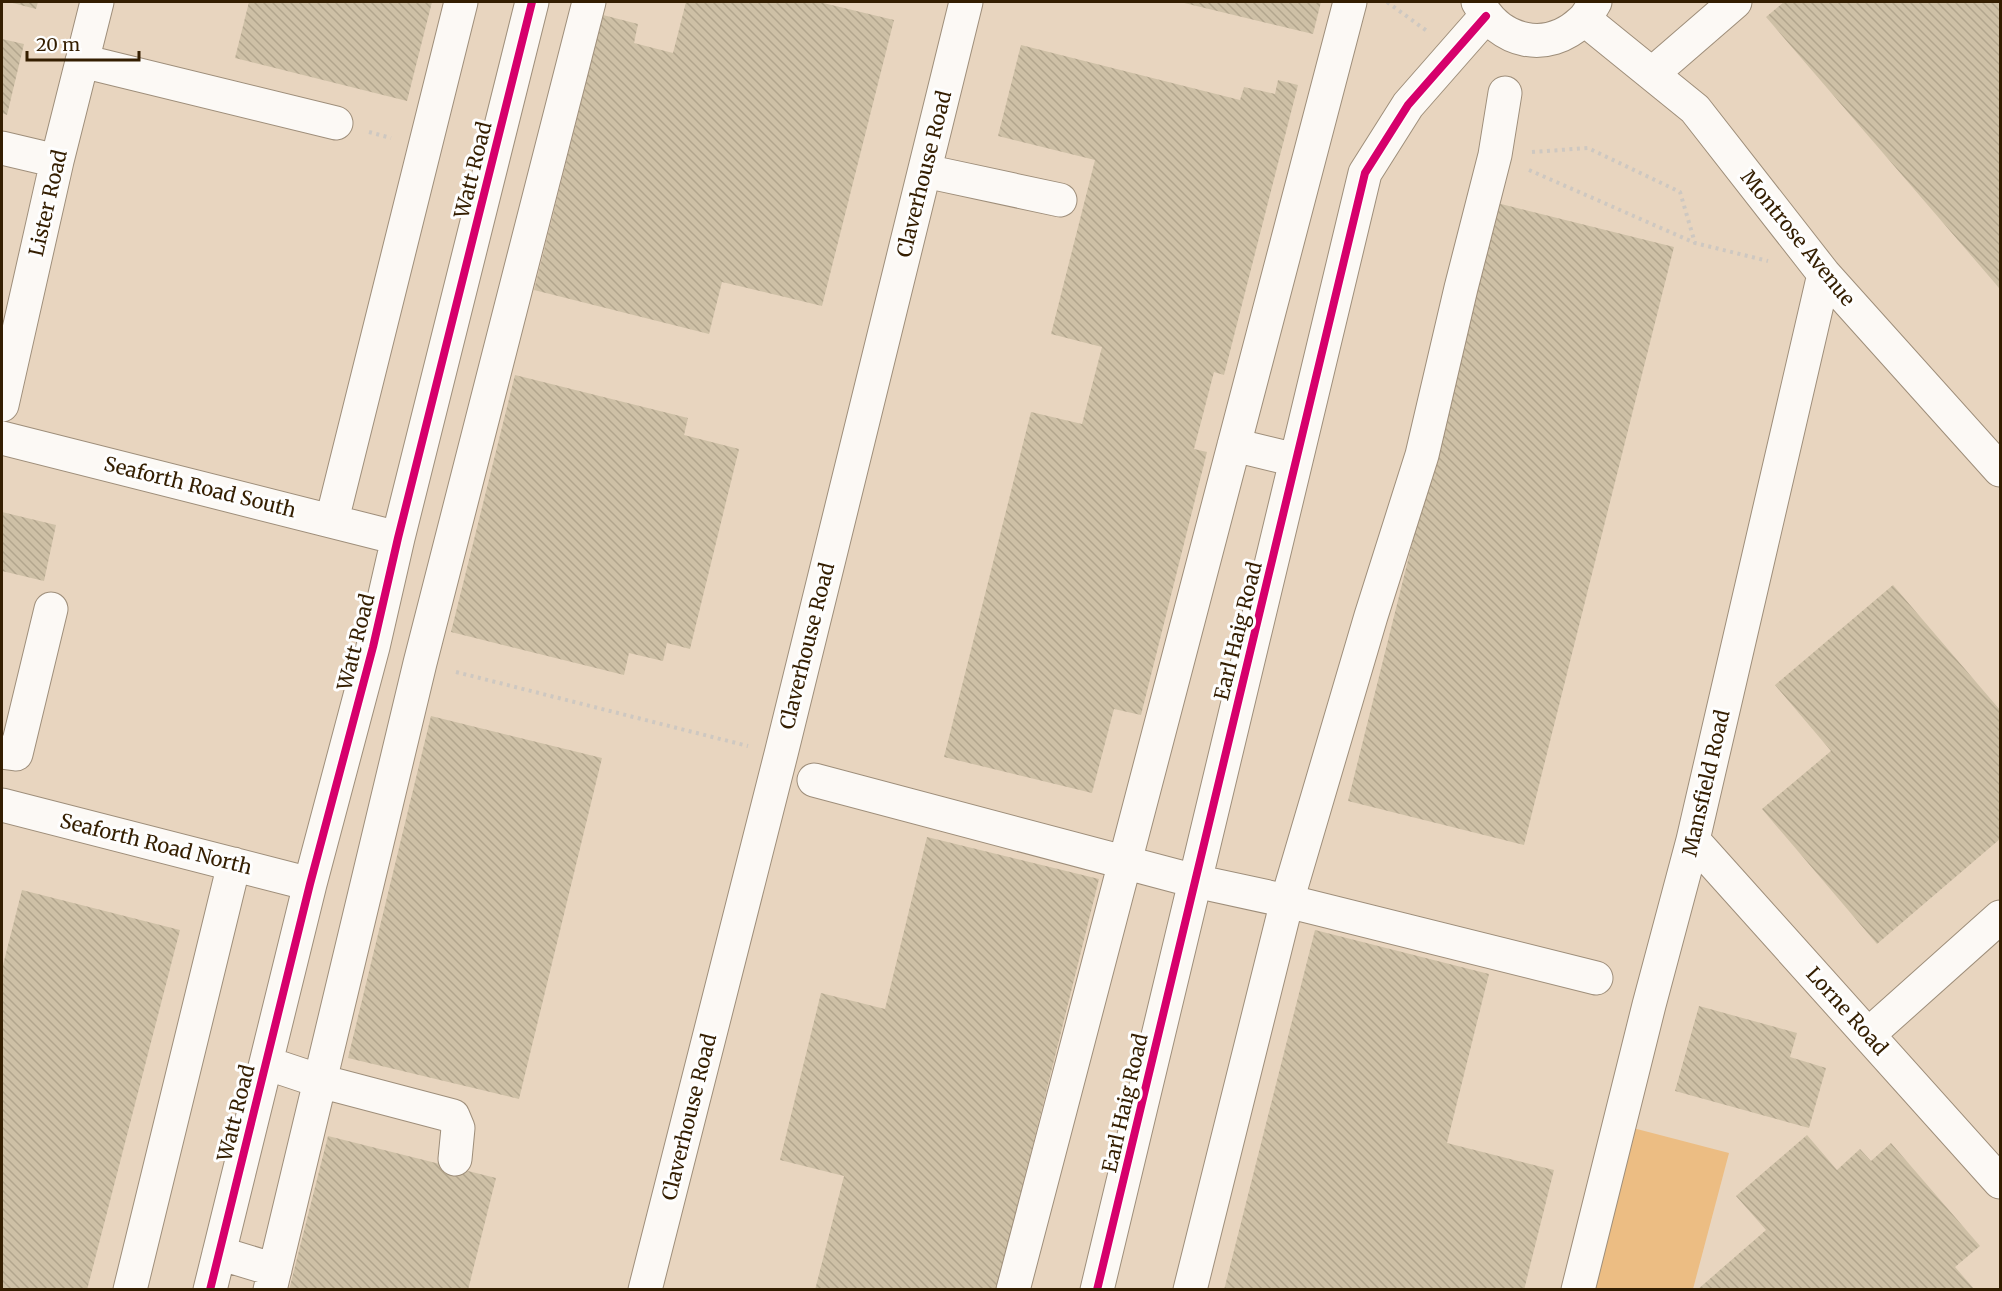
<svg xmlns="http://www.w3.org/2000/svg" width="2002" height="1291" font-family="Merriweather,serif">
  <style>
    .garden { fill: #ecbd83 }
    .building { fill: url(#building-back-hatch) }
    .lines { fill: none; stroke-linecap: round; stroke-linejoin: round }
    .minor-casing { stroke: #9e8e7a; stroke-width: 35 }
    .path { stroke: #cec8c1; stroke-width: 4; stroke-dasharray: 3 4.5; stroke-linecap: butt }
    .minor { stroke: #fcf9f5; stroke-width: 33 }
    .cycleway-casing { stroke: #fefefe; stroke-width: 11 }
    .cycleway { stroke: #d6006c; stroke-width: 8 }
    .labels { text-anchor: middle; stroke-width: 6; stroke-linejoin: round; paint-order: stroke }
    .street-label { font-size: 20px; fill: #341e01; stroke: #fefefe }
  </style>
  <defs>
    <pattern id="building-back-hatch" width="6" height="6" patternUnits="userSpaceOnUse" patternTransform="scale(1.5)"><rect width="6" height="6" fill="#cec0a6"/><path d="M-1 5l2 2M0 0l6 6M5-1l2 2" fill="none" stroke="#b2a58d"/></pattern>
  </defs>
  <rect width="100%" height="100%" fill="#e8d5bf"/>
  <path class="garden" d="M1633,1128L1729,1153L1693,1289L1592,1290Z"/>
  <path class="building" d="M9,2H38L36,9Z
    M249,2H432L407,101L235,58Z
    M686,2H819L894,20L822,306L722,282L709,334L534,290L603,15L638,24L634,43L673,53Z
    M1180,2H1321L1313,34Z
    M1784,2H2000V289L1766,17Z
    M2,39L24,44L7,115L2,113Z
    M1021,45L1240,100L1244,87L1275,94L1278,80L1298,85L1224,375L1214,372L1194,449L1207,452L1141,715L1114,709L1092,793L944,757L1031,412L1082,424L1102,347L1051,334L1095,160L998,136Z
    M1497,203L1674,247L1524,845L1348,801Z
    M515,375L688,418L684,435L739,449L690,649L667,643L663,661L629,653L624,675L451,632Z
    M2,512L56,525L44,581L2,571Z
    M1893,585L2000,710V839L1877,944L1762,809L1831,751L1775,685Z
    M431,716L602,758L519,1099L348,1058Z
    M927,837L1099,879L997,1290H815L844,1176L780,1160L821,993L885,1009Z
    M22,890L180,930L87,1290H2V969Z
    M1315,930L1489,974L1447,1143L1554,1170L1524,1290H1224Z
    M1699,1006L1797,1033L1790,1057L1826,1068L1809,1128L1675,1091Z
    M1807,1135L1837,1170L1860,1149L1871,1161L1891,1143L1980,1246L1955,1267L1975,1290H1697L1766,1230L1736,1196Z
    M328,1136L496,1178L468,1290H289Z"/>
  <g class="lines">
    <g class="minor-casing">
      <path id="minor" d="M1478,2C1500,43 1547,54 1582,21C1588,16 1591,8 1595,2
        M1584,19L1695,109L1824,274L2000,470
        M82,61L336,123
        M1653,73L1735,2
        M2,148L57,161
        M925,171L1060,200
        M2,405L57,161L97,2
        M2,438L398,538
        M1234,445L1296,460
        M332,520L461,2
        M2,752L16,754L51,609
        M814,780L1195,881L1287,901L1596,978
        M2,805L310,884
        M1693,840L2000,1182
        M1868,1035L2000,917
        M266,1063L320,1081L453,1116L458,1128L455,1159
        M219,1253L275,1270
        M130,1290L234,864
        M210,1290L310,884L373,647L398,538L532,2
        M270,1290L420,663L589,2
        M645,1290L781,754L966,2
        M1013,1290L1350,2
        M1097,1290L1365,173L1408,105L1486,16
        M1190,1290L1287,901L1371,616L1422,455L1461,288L1495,155L1505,93
        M1578,1290L1649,1005L1693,840L1824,274"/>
    </g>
    <path class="path" d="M1387,2L1427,31
      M369,132L391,138
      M1532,152L1588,148L1680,192L1695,243
      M1529,170L1695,243L1768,261
      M456,672L748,746"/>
    <use href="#minor" class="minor"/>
    <g class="cycleway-casing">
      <path id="cycleway" d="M210,1290L310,884L373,647L398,538L532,2
        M1097,1290L1365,173L1408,105L1486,16"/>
    </g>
    <use href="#cycleway" class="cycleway"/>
  </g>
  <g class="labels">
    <g class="street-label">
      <text transform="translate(473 170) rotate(-76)" y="7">Watt Road</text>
      <text transform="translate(924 174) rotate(-76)" y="7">Claverhouse Road</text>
      <text transform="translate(48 203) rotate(-77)" y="7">Lister Road</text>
      <text transform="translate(1798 238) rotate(51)" y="7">Montrose Avenue</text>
      <text transform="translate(200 487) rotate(14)" y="7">Seaforth Road South</text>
      <text transform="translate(1238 631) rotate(-76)" y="7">Earl Haig Road</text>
      <text transform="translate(356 642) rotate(-76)" y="7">Watt Road</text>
      <text transform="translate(807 646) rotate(-76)" y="7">Claverhouse Road</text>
      <text transform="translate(1706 783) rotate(-77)" y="7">Mansfield Road</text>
      <text transform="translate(156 844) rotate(14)" y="7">Seaforth Road North</text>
      <text transform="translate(1847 1011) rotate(48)" y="7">Lorne Road</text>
      <text transform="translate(1125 1103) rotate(-77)" y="7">Earl Haig Road</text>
      <text transform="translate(236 1113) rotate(-76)" y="7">Watt Road</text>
      <text transform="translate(689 1117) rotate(-76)" y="7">Claverhouse Road</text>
    </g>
  </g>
  <rect width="2002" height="1291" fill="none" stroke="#341e01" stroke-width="6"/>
  <path d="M27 51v9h112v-9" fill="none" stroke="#341e01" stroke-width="3"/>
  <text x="36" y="51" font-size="18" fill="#341e01" stroke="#fefefe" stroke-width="4.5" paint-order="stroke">20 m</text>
</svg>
